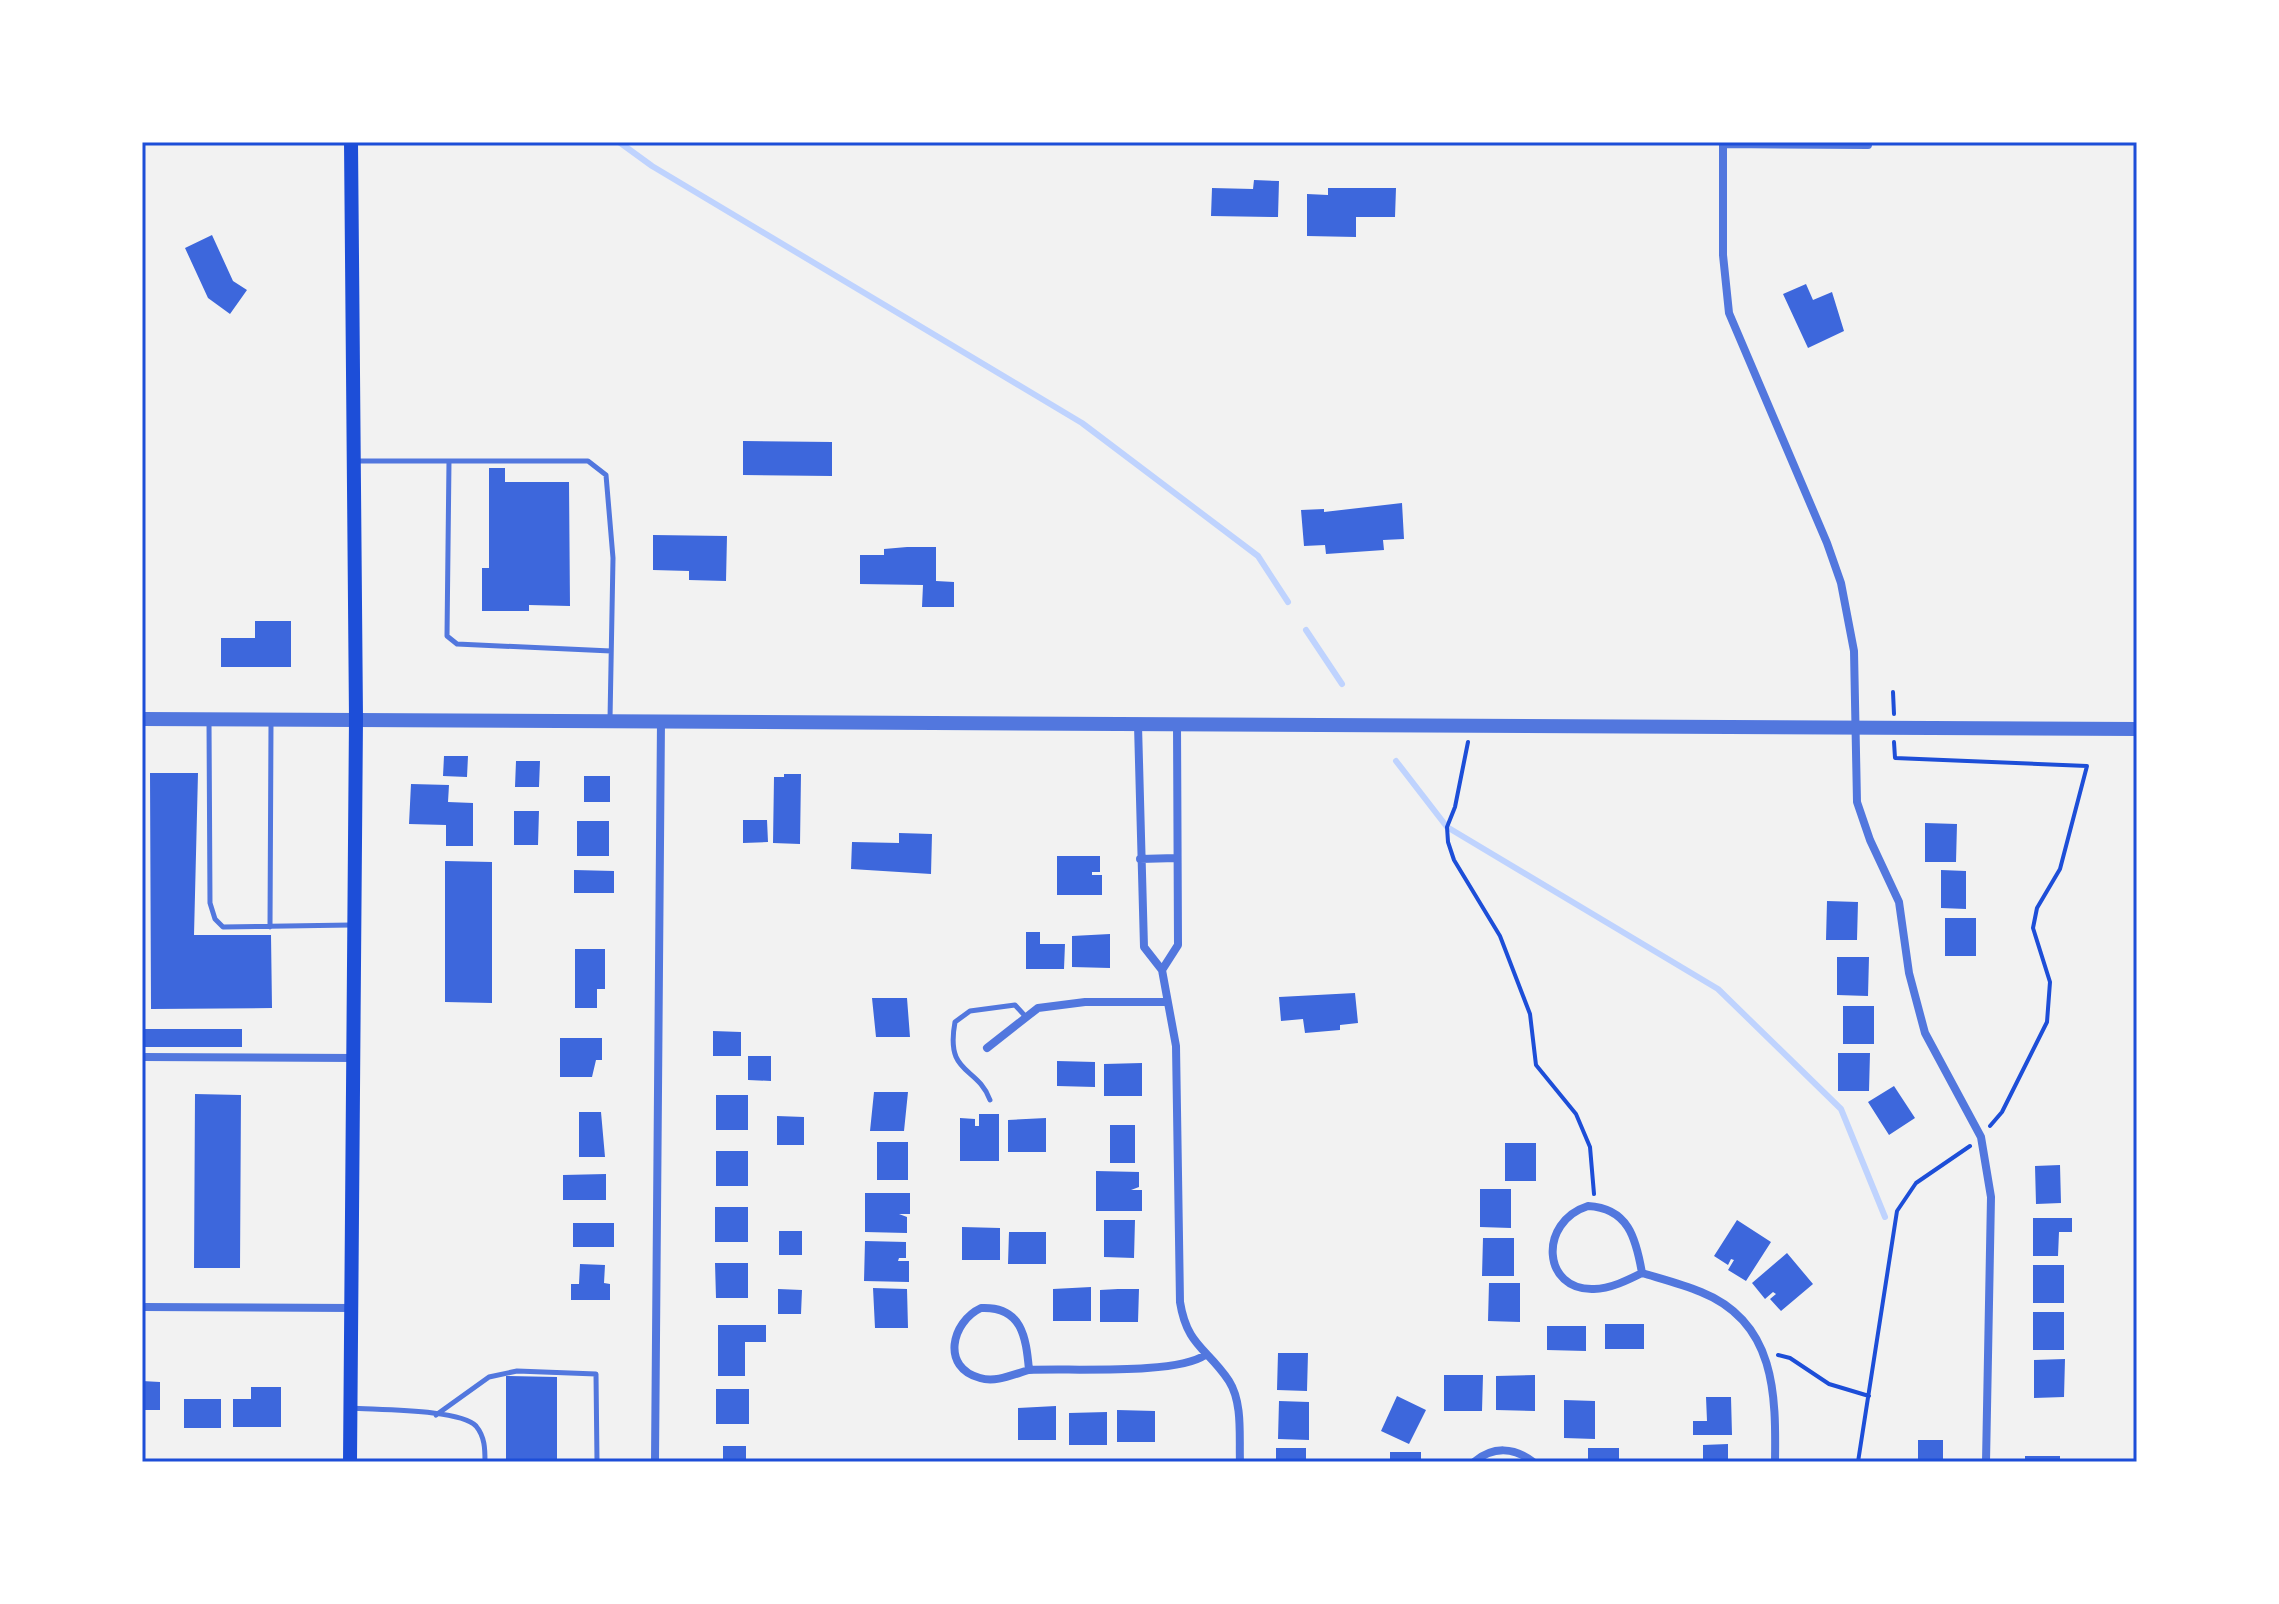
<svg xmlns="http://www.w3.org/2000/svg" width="2279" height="1604" font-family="'Space Grotesk',sans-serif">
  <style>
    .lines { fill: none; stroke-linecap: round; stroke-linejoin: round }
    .stream { stroke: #bfd3fe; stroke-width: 6 }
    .building { fill: #3d67dc }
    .path { stroke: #1d4ed8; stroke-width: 4 }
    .service { stroke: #5277de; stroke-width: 5 }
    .minor { stroke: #5277de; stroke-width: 8 }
    .tertiary { stroke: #5277de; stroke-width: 14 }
    .secondary { stroke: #1d4ed8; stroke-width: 14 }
    .neatline { fill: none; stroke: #1d4ed8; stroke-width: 3 }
  </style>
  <rect width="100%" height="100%" fill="#f2f2f2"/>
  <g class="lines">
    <path class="stream" d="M619,142L652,166L1082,423L1258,556L1288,602
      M1306,630L1342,684
      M1396,761L1447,827L1718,989L1841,1109L1885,1217"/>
  </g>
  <path class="building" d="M1254,180L1279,181L1278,217L1211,216L1212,188L1253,189Z
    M1328,188H1396L1395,217H1356V237L1307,236V194L1328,195Z
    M212,235L233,281L247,290L230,314L208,298L185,248Z
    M1806,284L1813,300L1832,292L1844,331L1808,348L1783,294Z
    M743,441L832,442V476L743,475Z
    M489,468H505V482H569L570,606L529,605V611H482V568H489Z
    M1402,503L1404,539L1383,540L1384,550L1326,554L1325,545L1304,546L1301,510L1324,509V512Z
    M653,535L727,536L726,581L689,580V571L653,570Z
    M907,547H936V581L954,582V607H922L923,585L860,584V555H884V549Z
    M255,621H291V667H221V638H255Z
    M444,756H468L467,777L443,776Z
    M516,761H540L539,787H515Z
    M150,773H198L194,935H271L272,1008L151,1009Z
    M784,774H801L800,844L773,843L774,777H784Z
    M584,776H610V802H584Z
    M411,784L449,785L448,802L473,803V846H446V825L409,824Z
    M514,811H539L538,845H514Z
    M743,820H767L768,842L743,843Z
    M577,821H609V856H577Z
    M1925,823L1957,824L1956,862H1925Z
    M899,833L932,834L931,874L851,869L852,842L899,843Z
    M1057,856H1100V872H1092V875H1102V895H1057Z
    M445,861L492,862V1003L445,1002Z
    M574,870L614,871V893H574Z
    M1941,870L1966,871V909L1941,908Z
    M1827,901L1858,902L1857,940H1826Z
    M1945,918H1976V956H1945Z
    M1026,932H1040V944H1065L1064,969H1026Z
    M1110,934V968L1072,967V936Z
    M575,949H605V989H597V1008H575Z
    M1837,957H1869L1868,996L1837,995Z
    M1355,993L1358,1023L1340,1025V1030L1305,1033L1303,1019L1281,1021L1279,997Z
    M872,998H907L910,1037H876Z
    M1843,1006H1874V1044H1843Z
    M142,1029H242V1047H142Z
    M713,1031L741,1032V1056H713Z
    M560,1038H602V1060H596L592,1077H560Z
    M1838,1053H1870L1869,1091H1838Z
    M748,1056H771V1081L748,1080Z
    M1057,1061L1095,1062V1087L1057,1086Z
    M1142,1063V1096H1104V1064Z
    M1894,1086L1915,1118L1889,1135L1868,1102Z
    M874,1092H908L904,1131H870Z
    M195,1094L241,1095L240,1268H194Z
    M716,1095H748V1130H716Z
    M579,1112H601L605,1157H579Z
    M979,1114H999V1161H960V1118L975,1119V1126H979Z
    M777,1116L804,1117V1145H777Z
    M1046,1118V1152H1008V1120Z
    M1110,1125H1135V1163H1110Z
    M877,1142H908V1180H877Z
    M1505,1143H1536V1181H1505Z
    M716,1151H748V1186H716Z
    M2060,1165L2061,1203L2036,1204L2035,1166Z
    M1096,1171L1139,1172V1187L1131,1190H1142V1211H1096Z
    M606,1174V1200H563V1175Z
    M1480,1189H1511V1228L1480,1227Z
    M865,1193H910V1214H899L907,1217V1233L865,1232Z
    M715,1207H748V1242H715Z
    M2033,1218H2072V1232H2059L2058,1256H2033Z
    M1104,1220H1135L1134,1258L1104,1257Z
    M1737,1220L1771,1242L1746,1281L1728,1270L1734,1260L1731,1259L1728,1265L1714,1256Z
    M573,1223H614V1247H573Z
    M962,1227L1000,1228V1260H962Z
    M779,1231H802V1255H779Z
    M1009,1232H1046V1264H1008Z
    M1483,1238H1514V1276H1482Z
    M865,1241L906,1242V1258H899L898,1261H909V1282L864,1281Z
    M1787,1253L1813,1284L1781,1311L1770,1299L1776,1294L1773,1292L1765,1299L1752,1283Z
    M715,1263H748V1298H716Z
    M580,1264L605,1265L604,1283L610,1284V1300H571V1284H579Z
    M2033,1265H2064V1303H2033Z
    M1489,1283H1520V1322L1488,1321Z
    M1091,1287V1321H1053V1289Z
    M873,1288L907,1289L908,1328H875Z
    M778,1289L802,1290L801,1314H778Z
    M1118,1289H1139L1138,1322H1100V1290Z
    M2033,1312H2064V1350H2033Z
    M1605,1324H1644V1349H1605Z
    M718,1325H766V1342H745V1376H718Z
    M1547,1326H1586V1351L1547,1350Z
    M1278,1353H1308L1307,1391L1277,1390Z
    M2065,1359L2064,1397L2034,1398V1360Z
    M1444,1375H1483L1482,1411H1444Z
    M1535,1375V1411L1496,1410V1376Z
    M506,1376L557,1377V1462H506Z
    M142,1381L160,1382V1410H142Z
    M251,1387H281V1427H233V1399H251Z
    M716,1389H749V1424H716Z
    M1397,1396L1426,1410L1409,1444L1381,1431Z
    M1706,1397H1731L1732,1435H1693V1421H1707Z
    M184,1399H221V1428H184Z
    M1564,1400L1595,1401V1439L1564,1438Z
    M1279,1401L1309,1402V1440L1278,1439Z
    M1056,1406V1440H1018V1408Z
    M1117,1410L1155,1411V1442H1117Z
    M1107,1412V1445H1069V1413Z
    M1918,1440H1943V1462H1918Z
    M1728,1444V1462H1703V1445Z
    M723,1446H746V1462H723Z
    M1276,1448H1306V1462H1276Z
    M1588,1448H1619V1462H1588Z
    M1390,1452H1421V1462H1390Z
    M2025,1456H2060V1462H2025Z"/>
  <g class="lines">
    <path class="path" d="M1893,692L1894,714
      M1468,742L1455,807L1447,827L1448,842L1454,860L1500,936L1530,1014L1536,1065L1576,1114L1590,1147L1594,1194
      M1894,742L1895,758L2087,766L2060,869L2037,908L2033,928L2050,982L2047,1022L2002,1112L1990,1126
      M1778,1355L1790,1358L1829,1384L1869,1396
      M1858,1462L1897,1211L1916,1183L1970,1146"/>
    <path class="service" d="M357,461H588L606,475L613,558L610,719
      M449,461L447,636L457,644L611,651
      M209,721L210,903L215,919L223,927L351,925
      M270,927L271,723
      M990,1100C977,1065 945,1076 955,1022L970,1011L1015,1005L1026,1017
      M351,1408C376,1410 461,1409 476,1426C485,1437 485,1449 485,1462
      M436,1415L489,1377L517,1371L596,1374L597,1462"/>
    <path class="minor" d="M1723,142V255L1729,313L1827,543L1841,583L1854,651L1857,802L1870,840L1899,902L1909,973L1925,1033L1981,1137L1991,1197L1986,1462
      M1723,144L1868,145
      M1138,725L1144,947L1162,970L1176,1046L1180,1302C1187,1346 1207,1348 1229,1381C1243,1403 1239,1437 1240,1462
      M1140,859L1176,858
      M1162,970L1178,945L1177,725
      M987,1048L1038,1008L1085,1002H1166
      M142,1057L355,1058
      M1588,1206C1628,1208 1636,1238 1642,1273C1628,1280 1610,1289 1594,1289C1542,1291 1538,1222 1588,1206Z
      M1642,1273C1662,1279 1682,1284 1701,1292C1776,1322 1776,1395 1775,1462
      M142,1307L352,1308
      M981,1308C1022,1306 1026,1337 1029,1370C1014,1374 996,1383 980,1378C941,1368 951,1322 981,1308Z
      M1029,1370C1069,1368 1177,1375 1205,1355
      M655,1462L661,720
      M1474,1462C1493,1446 1514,1447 1533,1462"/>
    <path class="tertiary" d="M142,719L2137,729"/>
    <path class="secondary" d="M350,1462L356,718L351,142"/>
  </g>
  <rect width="2279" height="1604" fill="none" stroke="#ffffff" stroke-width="288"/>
  <rect x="144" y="144" width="1991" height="1316" class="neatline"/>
</svg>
